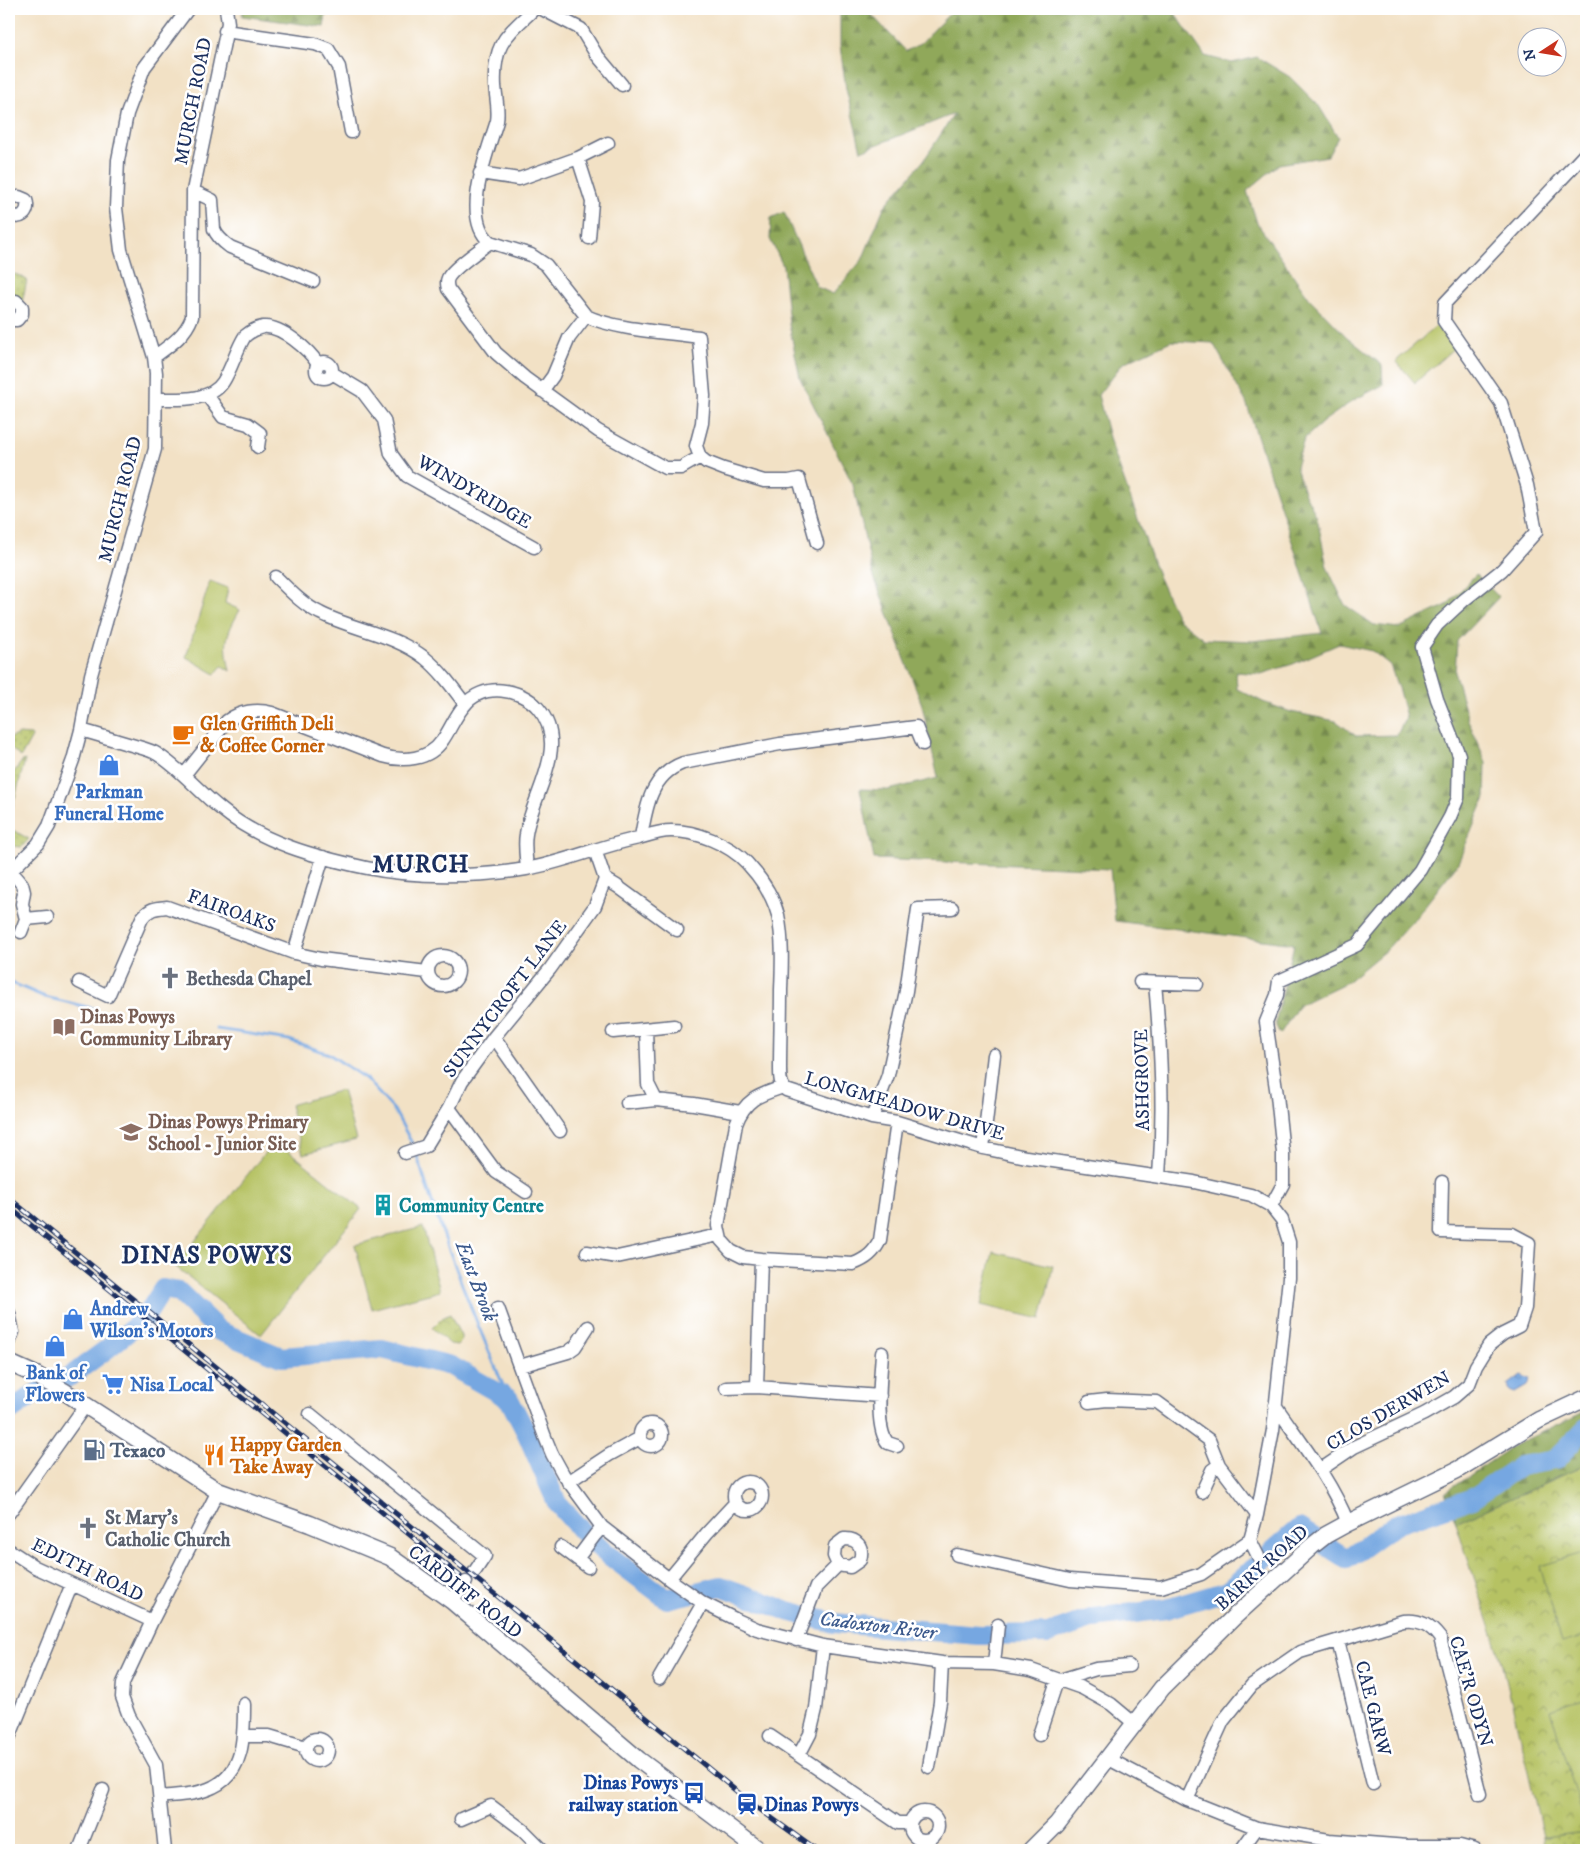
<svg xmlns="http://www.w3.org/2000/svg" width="1595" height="1859" font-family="'IM FELL DW Pica',serif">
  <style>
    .grass { fill: url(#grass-dots); stroke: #687861 }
    .forest { fill: url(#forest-firs); stroke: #566c5c; fill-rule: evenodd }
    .park { fill: url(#park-crowns); stroke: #687861 }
    .garden { fill: #b6c264; stroke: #687861 }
    .water { fill: url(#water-ripples); stroke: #486ba0 }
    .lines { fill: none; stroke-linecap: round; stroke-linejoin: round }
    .stream { stroke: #76a7e1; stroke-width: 3 }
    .river { stroke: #76a7e1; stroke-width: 20 }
    .minor-casing { stroke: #666d82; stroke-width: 15 }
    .major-casing { stroke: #666d82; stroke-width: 19 }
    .minor { stroke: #fff; stroke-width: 12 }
    .major { stroke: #fff; stroke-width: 16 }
    .rail-casing { stroke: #1b2f5e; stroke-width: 5 }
    .rail { stroke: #fff; stroke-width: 3; stroke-dasharray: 9; stroke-linecap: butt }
    .labels { text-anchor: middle; stroke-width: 5; stroke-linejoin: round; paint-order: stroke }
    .street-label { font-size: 19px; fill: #1b2f5e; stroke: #fff }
    .food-label { font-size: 19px; font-weight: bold; fill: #c56008; stroke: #fff; text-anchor: start }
    .shop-label { font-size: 19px; font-weight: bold; fill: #366cbe; stroke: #fff }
    .worship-label { font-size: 19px; font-weight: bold; fill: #5b616d; stroke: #fff; text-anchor: start }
    .education-label { font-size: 19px; font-weight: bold; fill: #785e54; stroke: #fff; text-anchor: start }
    .culture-label { font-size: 19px; font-weight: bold; fill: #0d838f; stroke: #fff; text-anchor: start }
    .service-label { font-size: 19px; font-weight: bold; fill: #4e5e75; stroke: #fff; text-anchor: start }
    .transit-label { font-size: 19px; font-weight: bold; fill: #164399; stroke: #fff; text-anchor: end }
    .water-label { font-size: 20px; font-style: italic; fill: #3b598c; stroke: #fff }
    .district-label { font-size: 24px; font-weight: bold; letter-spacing: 1px; fill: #1b2f5e; stroke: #fff }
  </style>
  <defs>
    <pattern id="grass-dots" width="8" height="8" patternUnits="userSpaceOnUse" patternTransform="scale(1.25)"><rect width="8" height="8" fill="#b6c264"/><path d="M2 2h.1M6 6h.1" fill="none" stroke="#939e56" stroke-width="1.8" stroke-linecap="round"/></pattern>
    <pattern id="forest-firs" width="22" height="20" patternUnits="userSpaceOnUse" patternTransform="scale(1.25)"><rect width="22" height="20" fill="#90a85a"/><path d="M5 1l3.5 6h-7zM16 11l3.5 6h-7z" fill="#75894e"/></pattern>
    <pattern id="park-crowns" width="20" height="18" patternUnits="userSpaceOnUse" patternTransform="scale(1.25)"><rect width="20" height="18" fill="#b6c264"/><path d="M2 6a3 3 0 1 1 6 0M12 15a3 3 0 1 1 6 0" fill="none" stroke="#939e56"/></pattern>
    <pattern id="water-ripples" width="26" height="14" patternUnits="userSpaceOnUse" patternTransform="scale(1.25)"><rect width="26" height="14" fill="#76a7e1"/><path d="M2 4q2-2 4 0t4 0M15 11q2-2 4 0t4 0" fill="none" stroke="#6088ba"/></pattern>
  </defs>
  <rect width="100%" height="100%" fill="#fff"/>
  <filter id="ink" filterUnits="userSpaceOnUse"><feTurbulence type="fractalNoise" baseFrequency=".02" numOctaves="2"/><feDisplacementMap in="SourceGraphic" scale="10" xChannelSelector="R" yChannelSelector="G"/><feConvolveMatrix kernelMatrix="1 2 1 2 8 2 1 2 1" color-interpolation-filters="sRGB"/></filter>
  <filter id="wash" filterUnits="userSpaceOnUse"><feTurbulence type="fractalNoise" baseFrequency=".0096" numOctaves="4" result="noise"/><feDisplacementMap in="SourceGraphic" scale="20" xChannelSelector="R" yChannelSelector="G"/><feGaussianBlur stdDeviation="1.12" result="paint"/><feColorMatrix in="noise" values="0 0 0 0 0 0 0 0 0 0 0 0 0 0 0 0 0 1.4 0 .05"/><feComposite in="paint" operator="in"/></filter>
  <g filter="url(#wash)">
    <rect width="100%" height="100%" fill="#f2e1c5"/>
    <path class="grass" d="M9,273L18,275L27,280L22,303L9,296Z
      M19,734L31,735L32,737L21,757L9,747L10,738Z
      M25,760L9,821V779L22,761Z
      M9,828L29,839L22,847L9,846Z
      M1586,1832V1850H1544L1543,1837Z"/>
    <path class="forest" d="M243,9H327L324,27L242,16Z
      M840,9H866L906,51L921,43L954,9H1172L1205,56L1232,63L1257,57L1290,77L1319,106L1338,137L1328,156L1279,164L1247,191L1257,223L1309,298L1347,337L1382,365L1383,385L1354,400L1324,421L1304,439L1296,467L1304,492L1317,517L1327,567L1345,605L1374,625L1399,628L1447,605L1476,574L1499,597L1457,641L1455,674L1468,720L1486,762L1485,798L1458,863L1417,916L1386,950L1347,982L1299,1005L1280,1034L1275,1024L1294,944L1115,921L1110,869L874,859L860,789L888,790L938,778L922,705L873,574L853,485L800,378L789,324L783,266L770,239L771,218L784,212L817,287L833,294L862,260L884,207L924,160L954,114L861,151L846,89L840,46ZM1171,341L1213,343L1246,402L1322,633L1253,641L1204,639L1178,619L1159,578L1134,508L1110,441L1098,395L1123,363ZM1339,644L1372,651L1390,665L1399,691L1406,717L1397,735L1356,736L1336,721L1291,712L1263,702L1237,689L1236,672L1261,674L1293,664Z
      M1586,1411V1465L1456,1523L1445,1492L1515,1445Z"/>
    <path class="park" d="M450,1314L461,1336V1341L457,1345L450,1344L432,1328L442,1318Z
      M1586,1465V1832L1543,1837L1503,1665L1456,1523Z"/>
    <path class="garden" d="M1436,326L1455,347L1415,383L1396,361Z
      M210,581L228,588L225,603L240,610C225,637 224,641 230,671L222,666L215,674L186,657Z
      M342,1090L356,1140L303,1154L290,1105Z
      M275,1140L361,1209L261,1335L175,1266Z
      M423,1227L440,1291L372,1309L355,1245Z
      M993,1252L1053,1266L1041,1319L981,1305Z
      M1586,1552V1635L1562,1642L1540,1566Z
      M1586,1698V1820L1584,1821L1550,1709Z"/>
    <path class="water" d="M1521,1375L1530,1379L1527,1386L1515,1393L1510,1391L1508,1385Z"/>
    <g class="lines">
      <path class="stream" d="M9,980L12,983L45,997L96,1009
        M217,1029L289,1040L329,1054L366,1079L394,1110L414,1147
        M416,1153C442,1237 474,1318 509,1399"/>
      <path class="river" d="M9,1412L33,1395L72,1375L107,1349L144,1319L163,1289L179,1292L219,1331L281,1357L382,1349L451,1366L509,1399L527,1434L557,1503L579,1528L603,1551L667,1599L721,1586L788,1611L834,1623L979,1635L1048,1634L1094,1618L1166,1609L1227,1591L1299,1528L1347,1559L1394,1525L1473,1498L1520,1466L1555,1460L1586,1428"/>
    </g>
  </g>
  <g filter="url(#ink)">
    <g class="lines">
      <g class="minor-casing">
        <path id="minor" d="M534,9C506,36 493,43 495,86C496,98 499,109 497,121C488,151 460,217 490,242L531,255L546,265L586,316C617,330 665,332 699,337L704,396L702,423L696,446L700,457L706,462L724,469L764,481H789L799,479L817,543
          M542,9L581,29L596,54L622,85
          M225,31L315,44L328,49L339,67L351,132
          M578,158L592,202L589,238
          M480,173L519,179L578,158L608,143
          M193,191L212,200L214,229C217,237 223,242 230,247L313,281
          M9,202L13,198L19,197L26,200C31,213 18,223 9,212
          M490,242C480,250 453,268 448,278C446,282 447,285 448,289L496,353L525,378L598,431L665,468H681L700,457
          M9,301H16L22,307V314L17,320H9
          M154,357C169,346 185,336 192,317L193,191L228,23L226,9
          M316 370a8 8 0 1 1 16 0a8 8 0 1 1-16 0Z
          M332,373L362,391L384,420L391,454L407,476L534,547
          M542,391L553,376L569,338L586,316
          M207,395L223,417L248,424L260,433L258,447
          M157,399C178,399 210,402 223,382C232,368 236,350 245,336C250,332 257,328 263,327C281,325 309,350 318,364
          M276,577C289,590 303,605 320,613C354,630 394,634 425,658C441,671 453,688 465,704
          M81,730C99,735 117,741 135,746C142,748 151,750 157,754C181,769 199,792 221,809C262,843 316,857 367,868C414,878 479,877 526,869C565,862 600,846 639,838C649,835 660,831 671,831C697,831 729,844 747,863C760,877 773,896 778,915C783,939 782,965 781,990C781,1016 780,1043 780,1069C780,1077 780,1085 786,1090L872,1118L897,1122L983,1148L1026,1157L1194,1182L1251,1195L1271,1206L1282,1220L1289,1242V1278L1273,1430L1257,1515L1250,1540L1258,1556
          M184,775L227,721C240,711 257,709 272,713L383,756C403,762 429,760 442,741C450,730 455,716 464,706C482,682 521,688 538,708C571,746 532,794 526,834C524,845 526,857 527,868
          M641,837C646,807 651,775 683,763L780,744L916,727L923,744
          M11,871L22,884L24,892L22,904L26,919L21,932
          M9,873L38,844L49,826L73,760L81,730L91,675L155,449L156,373L154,357L121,250L116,208L118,160L127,114L144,68L188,9
          M605,879L617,886L677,930
          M26,919L47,917
          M294,953L323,857
          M428 971a15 15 0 1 1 30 0a15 15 0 1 1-30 0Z
          M79,982L108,996L142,918C150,908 156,908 167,907L294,953L321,959L427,972
          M1140,982L1197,984
          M1155,983C1161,1049 1164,1110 1159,1177
          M646,1029L648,1084L656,1100L694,1104L740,1112
          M613,1032L674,1026
          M494,1037L560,1131
          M783,1087C759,1095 745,1099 736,1124L718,1226L721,1240L731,1251L743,1257L761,1259L853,1264C866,1259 874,1253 880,1240L897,1122
          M627,1103L656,1100
          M449,1108L496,1172L526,1192
          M872,1118L888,1075L906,991L918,909L952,908
          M983,1148L994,1055
          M405,1153L426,1146L449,1108L462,1081L494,1037L550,969L595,906L605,879L595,850
          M1271,1206L1283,1184V1153L1277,1095L1266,1022L1277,995L1279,981L1357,945L1420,870L1450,817L1458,798L1459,755L1437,699L1422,647L1437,625L1464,600L1502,570L1536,532L1527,485L1501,403L1444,321L1445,303L1586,153
          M587,1252L617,1257L719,1235
          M761,1259L757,1387L880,1396
          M498,1308L545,1437L552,1454L563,1474L602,1527L669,1579L703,1603L735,1619L757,1629L823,1646L942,1663L994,1664L1031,1670L1082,1688L1111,1704L1135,1724
          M9,1313L13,1332L9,1343
          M882,1353C881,1373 874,1429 888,1443L897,1446
          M520,1366L568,1352L575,1347L588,1327
          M726,1388L757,1387
          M1089,1402L1107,1400L1157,1402L1209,1440L1219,1465L1257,1515
          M1275,1405C1301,1443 1331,1480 1348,1523
          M310,1414L485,1556L475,1571
          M640 1435a11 11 0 1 1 22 0a11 11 0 1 1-22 0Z
          M1320,1470L1354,1447L1424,1414L1454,1397L1469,1384L1476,1366L1489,1345L1503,1334L1519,1326L1525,1308L1529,1243L1512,1234L1441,1232L1442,1182
          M734 1496a14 14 0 1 1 28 0a14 14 0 1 1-28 0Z
          M568,1482L609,1455L640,1438
          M1202,1492L1212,1470L1219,1465
          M9,1513L85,1406
          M844,1539C857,1538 864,1547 860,1560L850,1567L838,1565L834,1556L835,1546Z
          M561,1547L588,1567
          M9,1550L35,1567L152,1621
          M957,1555L1070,1580L1161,1587L1201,1574L1250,1540
          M577,1559L595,1535L602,1527
          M669,1579L707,1533L735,1503
          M452,1601L466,1582
          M796,1640L816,1587L838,1565
          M1338,1641L1373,1784
          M994,1664L998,1625
          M659,1679L703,1603
          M1039,1735L1057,1681L1096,1669L1129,1666
          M244,1736H269L306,1747
          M770,1736L898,1823H910
          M9,1738L72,1584
          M306 1750a11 11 0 1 1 22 0a11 11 0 1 1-22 0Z
          M799,1755L810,1734L816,1709L823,1646
          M1107,1758L1187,1800L1257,1828L1329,1840L1408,1846H1460L1475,1850
          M929,1767L940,1702L942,1663
          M160,1797C177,1795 197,1795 213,1787C245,1772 244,1734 244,1704
          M1187,1800L1223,1721L1252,1685L1300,1652L1403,1621C1420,1619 1430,1625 1440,1638L1480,1794
          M910 1826a14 14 0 1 1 28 0a14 14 0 1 1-28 0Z
          M461,1819L491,1806L523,1830L543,1850
          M79,1850L103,1790
          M165,1850L156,1765L129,1716L122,1697L123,1683L152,1621L218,1491
          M1241,1850L1257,1828"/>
      </g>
      <g class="major-casing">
        <path id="major" d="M9,1363L36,1375L65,1392L218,1491L310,1524L390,1557L452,1601L639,1760L759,1850
          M1031,1850L1057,1824L1162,1688L1234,1617L1312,1546L1326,1535L1348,1523L1457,1470L1539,1420L1586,1398"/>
      </g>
      <use href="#minor" class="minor"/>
      <use href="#major" class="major"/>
      <g class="rail-casing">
        <path id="rail" d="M9,1198L751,1803L816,1850
          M9,1207L460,1576"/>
      </g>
      <use href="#rail" class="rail"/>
    </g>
  </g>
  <defs>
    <g id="cafe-bare" transform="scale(1.725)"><path d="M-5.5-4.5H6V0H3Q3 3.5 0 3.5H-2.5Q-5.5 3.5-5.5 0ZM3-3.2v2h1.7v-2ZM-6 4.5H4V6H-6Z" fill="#e8710a" stroke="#fff" stroke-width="2.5" paint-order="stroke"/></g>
    <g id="shop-bare" transform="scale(1.725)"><path d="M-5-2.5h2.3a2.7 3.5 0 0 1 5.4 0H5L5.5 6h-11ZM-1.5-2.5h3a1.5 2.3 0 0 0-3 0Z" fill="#3f7fe0" stroke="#fff" stroke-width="2.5" paint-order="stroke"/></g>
    <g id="church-bare" transform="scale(1.725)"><path d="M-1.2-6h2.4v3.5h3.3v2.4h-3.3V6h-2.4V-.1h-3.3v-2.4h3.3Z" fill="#6b7280" stroke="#fff" stroke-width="2.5" paint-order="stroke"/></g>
    <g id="library-bare" transform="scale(1.725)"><path d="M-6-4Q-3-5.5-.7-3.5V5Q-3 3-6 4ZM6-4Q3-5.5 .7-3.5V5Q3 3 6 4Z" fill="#8d6e63" stroke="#fff" stroke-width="2.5" paint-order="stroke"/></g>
    <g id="school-bare" transform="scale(1.725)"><path d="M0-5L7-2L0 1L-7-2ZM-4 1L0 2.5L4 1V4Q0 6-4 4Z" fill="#8d6e63" stroke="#fff" stroke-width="2.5" paint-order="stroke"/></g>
    <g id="building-bare" transform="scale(1.725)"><path d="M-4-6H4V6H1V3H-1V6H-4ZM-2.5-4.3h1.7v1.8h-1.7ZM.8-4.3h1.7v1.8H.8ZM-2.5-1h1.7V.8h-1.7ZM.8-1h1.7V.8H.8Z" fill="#0f9aa8" stroke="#fff" stroke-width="2.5" paint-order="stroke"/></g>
    <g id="supermarket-bare" transform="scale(1.725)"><path d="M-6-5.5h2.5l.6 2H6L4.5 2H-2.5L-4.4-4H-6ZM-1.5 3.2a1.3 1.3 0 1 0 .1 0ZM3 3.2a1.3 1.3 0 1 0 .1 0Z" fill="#3f7fe0" stroke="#fff" stroke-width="2.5" paint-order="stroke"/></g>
    <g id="fuel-bare" transform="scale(1.725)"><path d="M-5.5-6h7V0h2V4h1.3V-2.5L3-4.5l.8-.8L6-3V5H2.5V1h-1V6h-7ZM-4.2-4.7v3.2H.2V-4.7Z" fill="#5c6f8a" stroke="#fff" stroke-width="2.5" paint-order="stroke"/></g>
    <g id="restaurant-bare" transform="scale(1.725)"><path d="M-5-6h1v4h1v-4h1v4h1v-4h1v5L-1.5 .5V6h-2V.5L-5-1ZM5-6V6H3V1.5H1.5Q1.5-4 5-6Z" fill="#e8710a" stroke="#fff" stroke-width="2.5" paint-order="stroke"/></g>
    <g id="bus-bare" transform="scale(1.725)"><path d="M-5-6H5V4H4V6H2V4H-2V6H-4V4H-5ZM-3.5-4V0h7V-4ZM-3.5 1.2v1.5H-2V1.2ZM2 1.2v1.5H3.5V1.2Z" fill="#1a4fb4" stroke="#fff" stroke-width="2.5" paint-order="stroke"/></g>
    <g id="station-bare" transform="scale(1.725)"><path d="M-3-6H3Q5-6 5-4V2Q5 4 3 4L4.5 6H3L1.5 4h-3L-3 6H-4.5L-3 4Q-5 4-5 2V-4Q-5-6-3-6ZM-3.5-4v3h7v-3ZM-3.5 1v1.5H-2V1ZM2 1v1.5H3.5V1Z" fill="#1a4fb4" stroke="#fff" stroke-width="2.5" paint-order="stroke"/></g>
  </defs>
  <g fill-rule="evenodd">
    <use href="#cafe-bare" x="183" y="734"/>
    <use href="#shop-bare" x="109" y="765"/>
    <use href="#church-bare" x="170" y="978"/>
    <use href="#library-bare" x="64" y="1027"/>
    <use href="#school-bare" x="131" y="1132"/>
    <use href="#building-bare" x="383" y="1205"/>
    <use href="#shop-bare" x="73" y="1319"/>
    <use href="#shop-bare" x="55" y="1346"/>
    <use href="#supermarket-bare" x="113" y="1384"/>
    <use href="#fuel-bare" x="94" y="1450"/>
    <use href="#restaurant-bare" x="214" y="1455"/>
    <use href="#church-bare" x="88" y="1528"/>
    <use href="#bus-bare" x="694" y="1793"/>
    <use href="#station-bare" x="747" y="1804"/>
  </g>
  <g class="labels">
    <g class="street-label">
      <text transform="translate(192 101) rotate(-79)" y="7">MURCH ROAD</text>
      <text transform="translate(475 491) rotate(30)" y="7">WINDYRIDGE</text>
      <text transform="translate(119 499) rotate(-76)" y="7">MURCH ROAD</text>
      <text transform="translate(232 910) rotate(20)" y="7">FAIROAKS</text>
      <text transform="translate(504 998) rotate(-53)" y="7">SUNNYCROFT LANE</text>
      <text transform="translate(1141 1080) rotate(-91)" y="7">ASHGROVE</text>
      <text transform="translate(905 1105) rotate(16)" y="7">LONGMEADOW DRIVE</text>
      <text transform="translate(1388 1410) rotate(-30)" y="7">CLOS DERWEN</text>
      <text transform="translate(1261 1567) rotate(-42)" y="7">BARRY ROAD</text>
      <text transform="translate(88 1569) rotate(26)" y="7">EDITH ROAD</text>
      <text transform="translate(466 1591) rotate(38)" y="7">CARDIFF ROAD</text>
      <text transform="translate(1472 1691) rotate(74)" y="7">CAE'R ODYN</text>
      <text transform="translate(1374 1708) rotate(76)" y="7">CAE GARW</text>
    </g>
    <g class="food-label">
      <text x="200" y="730">Glen Griffith Deli<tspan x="200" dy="22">&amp; Coffee Corner</tspan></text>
      <text x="230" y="1451">Happy Garden<tspan x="230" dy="22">Take Away</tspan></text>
    </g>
    <g class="shop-label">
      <text x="109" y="798">Parkman<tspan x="109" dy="22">Funeral Home</tspan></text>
      <text x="90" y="1315" text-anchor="start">Andrew<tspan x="90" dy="22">Wilson's Motors</tspan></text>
      <text x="55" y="1379">Bank of<tspan x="55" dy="22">Flowers</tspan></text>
      <text x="130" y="1391" text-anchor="start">Nisa Local</text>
    </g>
    <g class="worship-label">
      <text x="186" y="985">Bethesda Chapel</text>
      <text x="105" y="1524">St Mary's<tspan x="105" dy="22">Catholic Church</tspan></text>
    </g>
    <g class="education-label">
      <text x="80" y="1023">Dinas Powys<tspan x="80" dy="22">Community Library</tspan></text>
      <text x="148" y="1128">Dinas Powys Primary<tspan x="148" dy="22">School - Junior Site</tspan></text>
    </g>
    <g class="culture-label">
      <text x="399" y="1212">Community Centre</text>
    </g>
    <g class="service-label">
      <text x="110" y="1457">Texaco</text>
    </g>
    <g class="transit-label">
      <text x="678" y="1789">Dinas Powys<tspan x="678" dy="22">railway station</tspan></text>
      <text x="764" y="1811" text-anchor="start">Dinas Powys</text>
    </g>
    <g class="water-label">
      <text transform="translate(477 1281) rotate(69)" y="7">East Brook</text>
      <text transform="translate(878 1625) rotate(7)" y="7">Cadoxton River</text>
    </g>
    <g class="district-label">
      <text x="421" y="872">MURCH</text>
      <text x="207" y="1263">DINAS POWYS</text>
    </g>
  </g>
  <rect width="1595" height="1859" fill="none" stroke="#fff" stroke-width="30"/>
  <g transform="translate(1542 52) rotate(258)"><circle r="24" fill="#ffffff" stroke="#a4acbf"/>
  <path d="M0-4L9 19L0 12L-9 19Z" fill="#c8321e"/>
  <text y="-8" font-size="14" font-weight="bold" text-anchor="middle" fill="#1b2f5e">N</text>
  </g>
</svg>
